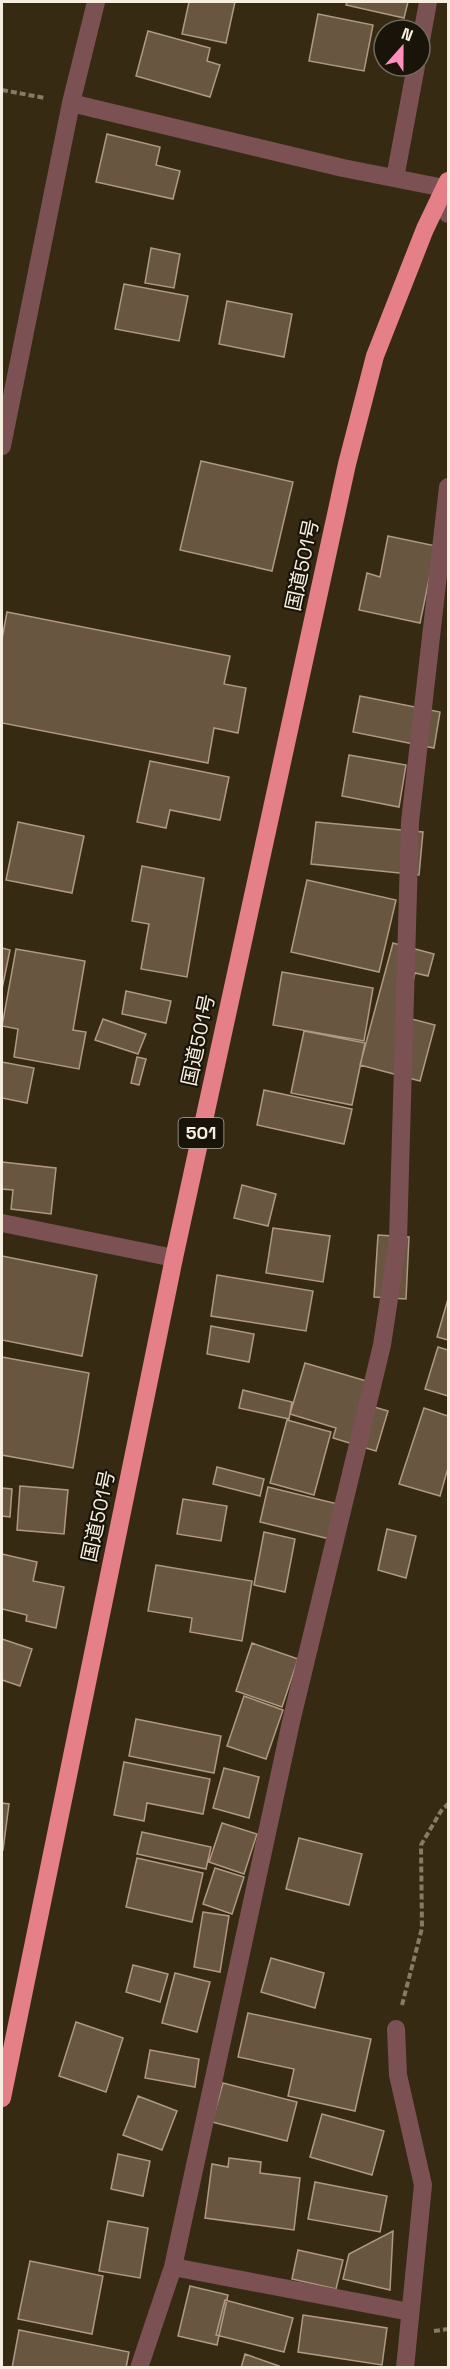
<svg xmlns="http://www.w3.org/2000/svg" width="450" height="2369" font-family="'Space Grotesk','Noto Sans JP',sans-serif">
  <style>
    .building { fill: #695641; stroke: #af9982; stroke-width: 1.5 }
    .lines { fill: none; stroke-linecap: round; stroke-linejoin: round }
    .path { stroke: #867b67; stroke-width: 4; stroke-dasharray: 6 3; stroke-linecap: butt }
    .minor { stroke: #7b5153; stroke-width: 18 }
    .highway { stroke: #e58088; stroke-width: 18 }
    .labels { text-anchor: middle; stroke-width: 4.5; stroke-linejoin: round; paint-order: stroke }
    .shield { fill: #19140a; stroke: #b4ad9f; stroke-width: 1.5 }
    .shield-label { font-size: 18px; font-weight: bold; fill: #f6eedf }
    .street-label { font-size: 20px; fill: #f6eedf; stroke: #19140a }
  </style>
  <rect width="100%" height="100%" fill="#372a13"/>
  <path class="building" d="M189,2H235L226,43L182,34Z
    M347,2H408L404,18L346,5Z
    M318,14L373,25L364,71L309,61Z
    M148,31L210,48L207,61L220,65L210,97L136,76Z
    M107,134L160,147L156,165L180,171L173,199L96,182Z
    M151,248L180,254L174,288L145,283Z
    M124,284L188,296L179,341L115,329Z
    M227,301L292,314L284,357L219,344Z
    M201,461L293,482L272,571L180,550Z
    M388,536L436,546L420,623L359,610L367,573L380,577Z
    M7,612L230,656L224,684L246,688L238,733L214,728L208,763L2,723V639Z
    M360,696L440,712L434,748L353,732Z
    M349,755L406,765L399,807L342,796Z
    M150,761L229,777L220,820L170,810L166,828L137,822Z
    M18,822L84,836L72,893L6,880Z
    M316,822L423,832L419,875L311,864Z
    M142,866L204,878L187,977L141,969L149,924L132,921Z
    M307,880L396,900L379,972L291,952Z
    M393,943L434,954L428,976L415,973L404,1017L435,1025L420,1081L360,1065Z
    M2,948L10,950L2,989Z
    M16,949L85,961L73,1030L86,1032L79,1069L14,1057L18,1029L2,1026Z
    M282,972L373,988L364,1041L273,1025Z
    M126,991L171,1001L166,1023L122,1014Z
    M103,1019L146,1034L138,1054L95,1040Z
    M304,1031L365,1043L352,1105L291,1093Z
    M137,1057L146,1059L139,1085L131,1083Z
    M2,1062L34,1068L27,1103L2,1098Z
    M264,1090L352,1109L344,1144L257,1125Z
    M2,1162L56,1168L51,1214L11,1209L13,1190L2,1189Z
    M242,1185L276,1194L268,1226L234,1218Z
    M273,1228L330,1236L323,1282L266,1273Z
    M378,1235L409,1237L406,1299L374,1297Z
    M2,1256L97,1275L82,1356L2,1340Z
    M217,1275L313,1291L306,1331L211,1316Z
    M448,1299V1340L437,1337Z
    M211,1326L254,1334L249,1362L207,1354Z
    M438,1347L448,1350V1396L425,1389Z
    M2,1357L89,1373L73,1468L2,1455Z
    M305,1363L370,1382L364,1404L388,1411L376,1451L333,1438L336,1428L290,1414Z
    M243,1390L292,1402L289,1419L239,1408Z
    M424,1408L448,1416V1468L440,1496L399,1484Z
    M287,1420L331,1432L314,1495L270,1483Z
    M217,1467L264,1479L260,1496L213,1484Z
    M20,1486L68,1490L64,1534L17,1530Z
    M268,1487L350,1507L342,1542L260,1522Z
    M2,1488L12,1489L10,1517L2,1516Z
    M183,1499L227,1506L221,1541L177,1534Z
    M387,1529L416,1536L406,1578L378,1570Z
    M264,1532L295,1539L285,1592L254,1585Z
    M2,1554L37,1562L33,1581L64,1587L56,1628L26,1621L27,1615L2,1609Z
    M156,1565L252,1581L242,1641L190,1632L192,1618L148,1611Z
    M2,1639L32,1649L20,1686L2,1680Z
    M252,1643L298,1659L282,1707L236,1691Z
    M244,1696L283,1710L266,1759L227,1746Z
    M136,1719L221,1736L214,1773L129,1756Z
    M124,1762L210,1779L203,1814L147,1803L144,1821L114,1815Z
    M224,1768L259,1777L249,1818L213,1808Z
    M2,1803L9,1804L3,1850H2Z
    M222,1823L257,1834L244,1874L209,1862Z
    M142,1832L211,1847L206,1869L137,1854Z
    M299,1838L362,1854L349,1905L286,1889Z
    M137,1858L203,1873L192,1922L126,1907Z
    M215,1868L244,1877L232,1914L203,1904Z
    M203,1912L229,1916L220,1972L194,1967Z
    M271,1958L324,1973L315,2008L261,1992Z
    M133,1965L168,1974L160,2002L126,1992Z
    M175,1973L210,1982L197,2032L162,2023Z
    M248,2013L371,2039L355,2111L288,2096L294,2069L238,2057Z
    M76,2022L123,2038L106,2092L59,2076Z
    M150,2050L199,2059L195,2087L145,2078Z
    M223,2083L297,2102L287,2141L212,2122Z
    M138,2096L177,2111L162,2150L123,2135Z
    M322,2114L384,2131L372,2175L310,2157Z
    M118,2154L150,2161L143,2196L111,2189Z
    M229,2158L261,2162L260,2173L300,2178L294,2230L205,2218L212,2164L228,2167Z
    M315,2182L387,2196L380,2232L308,2219Z
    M108,2221L148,2228L140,2278L99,2271Z
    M393,2231L390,2290L343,2279L349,2254Z
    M298,2250L343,2260L336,2289L292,2279Z
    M30,2261L103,2276L92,2334L18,2319Z
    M190,2286L228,2295L217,2345L178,2336Z
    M225,2300L293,2318L284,2352L216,2335Z
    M303,2315L387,2328L382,2365L298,2352Z
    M19,2330L129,2352L126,2368H12Z
    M245,2354L279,2366L278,2368H241Z"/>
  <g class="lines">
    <path class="path" d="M2,90L45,98
      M402,2005L422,1928L421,1845L441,1811L448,1804
      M434,2331L448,2329"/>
    <path class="minor" d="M420,46L428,2
      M71,103L343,168L444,188L448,214
      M395,178L416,66
      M2,446L71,103L96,2
      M2,1223L174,1258
      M396,2029L398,2075L423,2185L405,2368
      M173,2267L410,2312
      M139,2368L173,2267L291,1722L382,1345L398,1240L410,822L448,487"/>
    <path class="highway" d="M2,2098L174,1258L347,464L375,356L425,229L448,181"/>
  </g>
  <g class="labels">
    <rect class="shield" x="178.5" y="1118" width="45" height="30" rx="4.5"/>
    <g class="shield-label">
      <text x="201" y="1139">501</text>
    </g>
    <g class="street-label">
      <text transform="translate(302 565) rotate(-78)" y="7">国道501号</text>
      <text transform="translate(198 1040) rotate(-78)" y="7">国道501号</text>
      <text transform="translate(98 1516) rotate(-78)" y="7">国道501号</text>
    </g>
  </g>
  <rect width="450" height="2369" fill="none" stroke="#f6eedf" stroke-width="6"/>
  <g transform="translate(402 48) rotate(21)"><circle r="28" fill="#19140a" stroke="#716b5f" stroke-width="1.5"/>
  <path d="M0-4.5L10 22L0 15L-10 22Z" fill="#fe8ebc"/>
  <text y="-9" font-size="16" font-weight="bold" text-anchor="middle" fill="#f6eedf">N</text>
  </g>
</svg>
